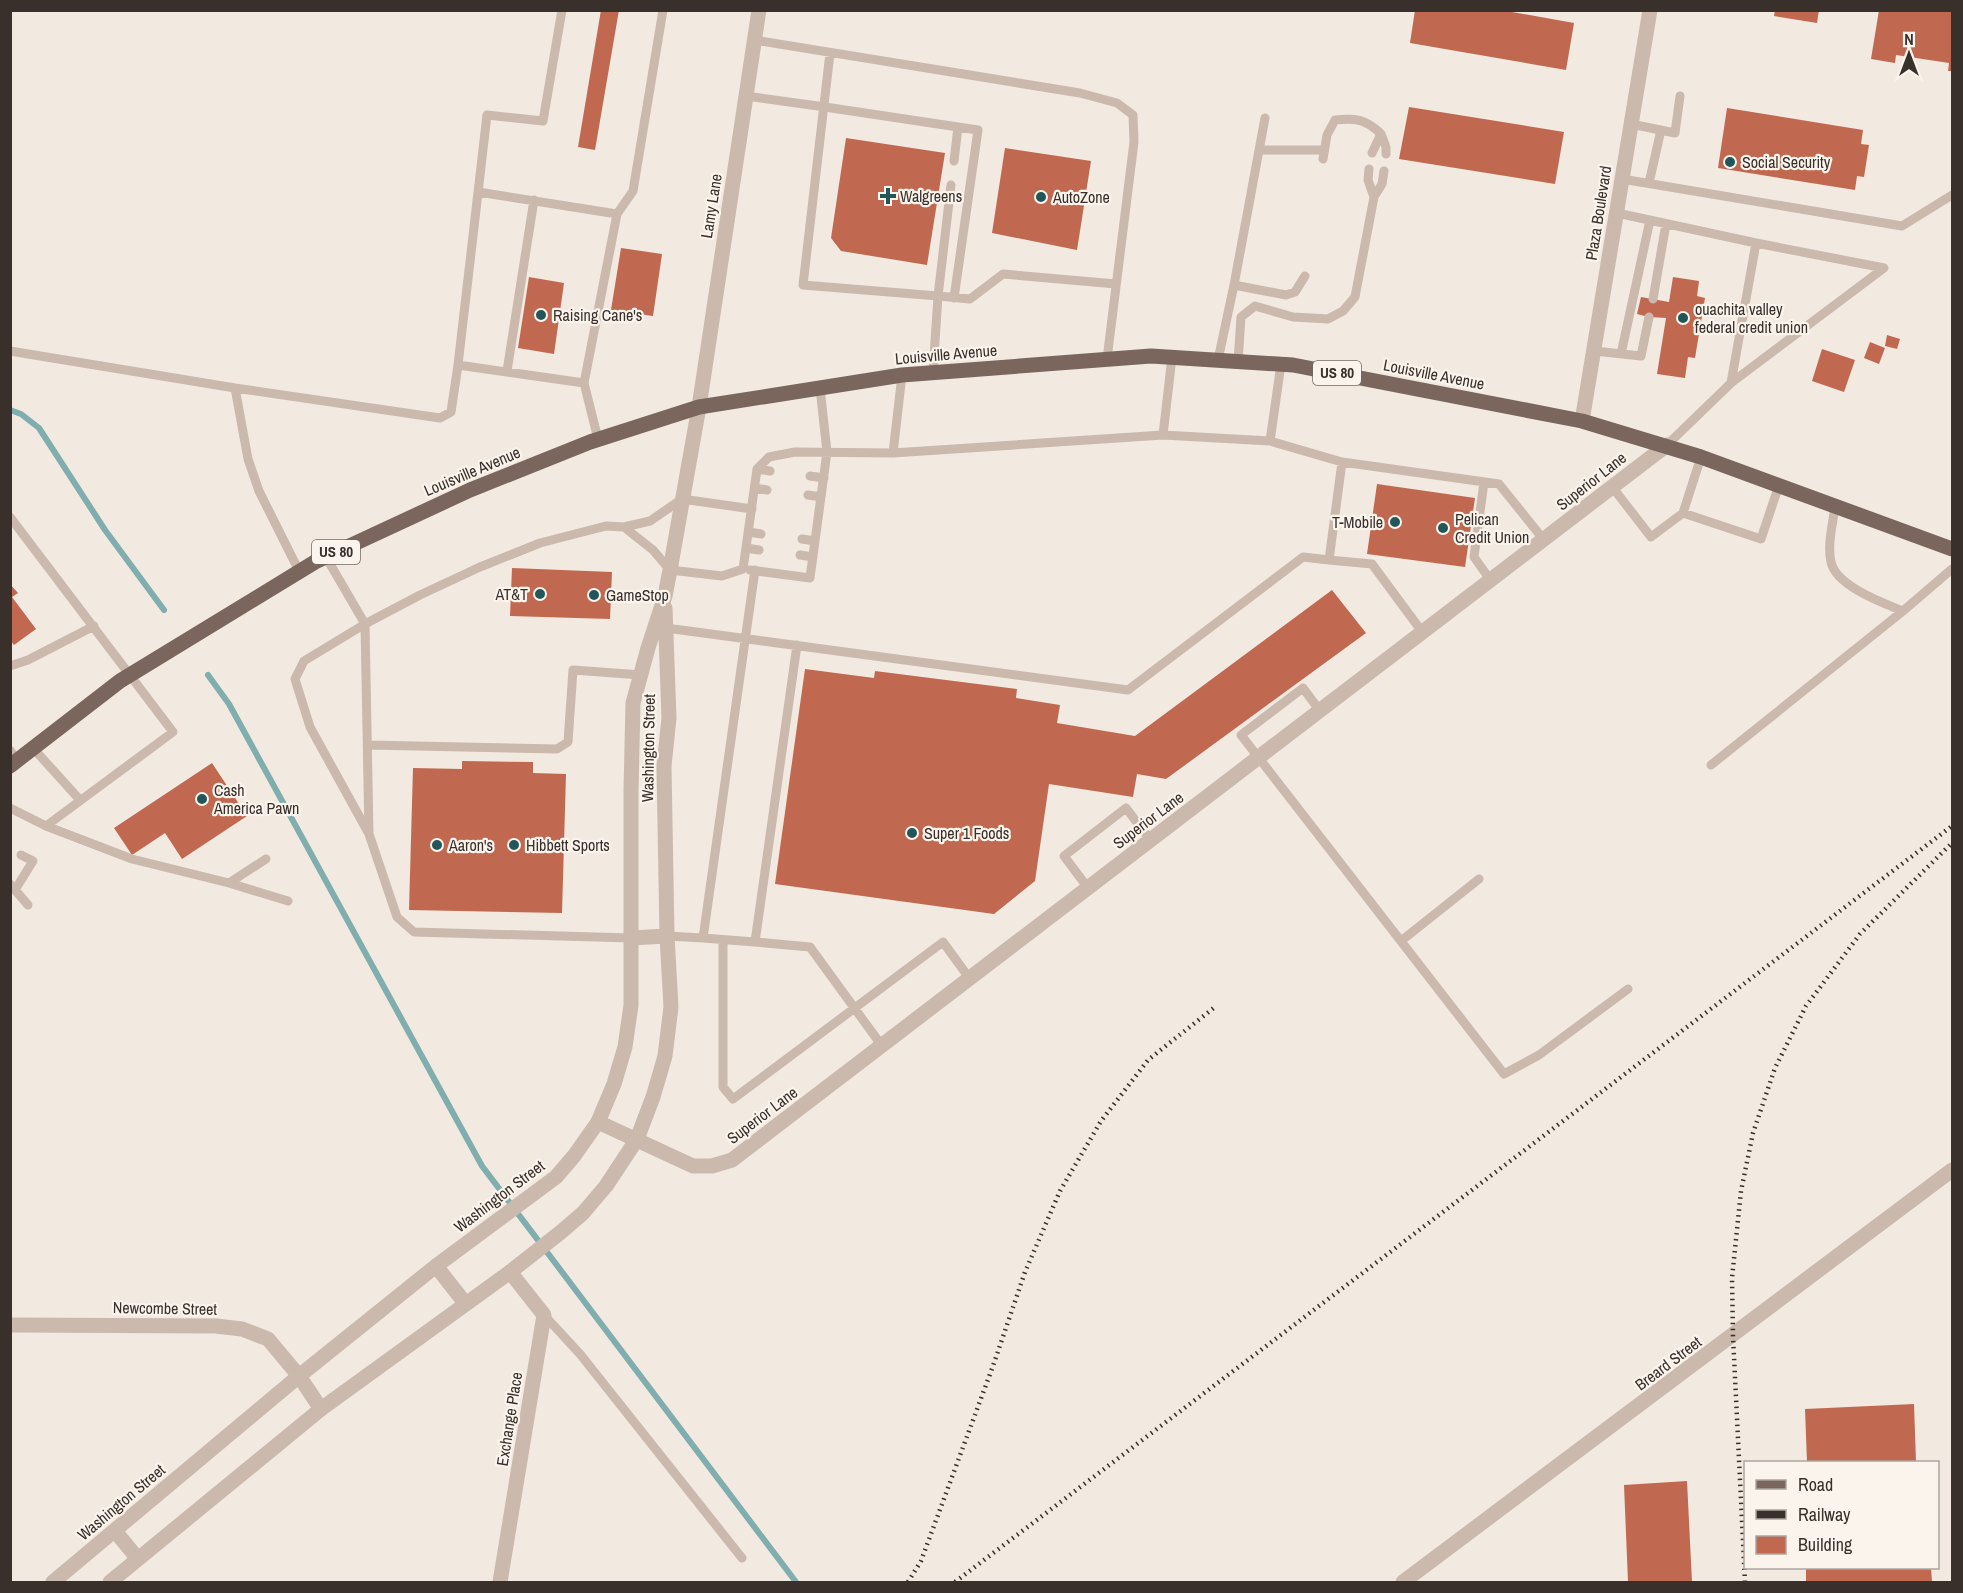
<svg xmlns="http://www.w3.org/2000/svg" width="1963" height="1593" font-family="'Archivo Narrow',sans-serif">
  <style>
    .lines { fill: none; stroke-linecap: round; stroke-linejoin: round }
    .stream { stroke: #80adae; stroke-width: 6 }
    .building { fill: #c16950 }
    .service { stroke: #cab9ac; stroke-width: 9 }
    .minor { stroke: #cab9ac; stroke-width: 15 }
    .tertiary { stroke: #cab9ac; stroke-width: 15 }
    .primary { stroke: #7a665d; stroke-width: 15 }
    .rail { stroke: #392f2b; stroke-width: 4.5; stroke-dasharray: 1.5 4.5; stroke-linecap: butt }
    .poi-dot { fill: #225659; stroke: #faf4ed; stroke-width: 2 }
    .labels { text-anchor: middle; stroke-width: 4.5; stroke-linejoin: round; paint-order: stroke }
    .shield { fill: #faf4ed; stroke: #736a65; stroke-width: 1.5 }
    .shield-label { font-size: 15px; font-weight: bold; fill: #392f2b }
    .poi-label { font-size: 16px; fill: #392f2b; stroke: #faf4ed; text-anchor: start }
    .street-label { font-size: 16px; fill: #392f2b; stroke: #faf4ed }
  </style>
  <rect width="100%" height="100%" fill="#f2e9e0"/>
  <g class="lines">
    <path class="stream" d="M10,410L21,414L39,428L105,530L164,610
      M208,675L229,704L482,1166L796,1582"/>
  </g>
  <path class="building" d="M601,10H619L595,150L578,147Z
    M1415,10H1501L1574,23L1566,70L1410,43Z
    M1775,10H1819L1817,23L1774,16Z
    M1879,10H1952V71H1948L1949,63L1896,55L1895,63L1871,59Z
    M1409,107L1564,132L1555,184L1399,159Z
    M1727,108L1863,130L1861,144L1869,145L1864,177L1857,176L1855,190L1718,168Z
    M846,138L945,153L927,265L841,251L831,238Z
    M1005,148L1091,161L1077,250L992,233Z
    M621,248L662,254L653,316L611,310Z
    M529,277L564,283L554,354L518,348Z
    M1673,277L1699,281L1697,296L1705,298L1695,358L1688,357L1685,378L1657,374L1666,318L1649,317L1637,314L1641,297L1669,302Z
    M1887,335L1900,339L1897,349L1885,346Z
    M1870,342L1885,348L1879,364L1864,358Z
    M1822,349L1855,360L1844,392L1812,381Z
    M1377,484L1475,498L1465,567L1367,554Z
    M512,568L612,572L610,619L510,616Z
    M10,584L18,593L12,597L36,629L14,645L10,640Z
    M1332,590L1366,633L1166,779L1137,774L1133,797L1049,784L1035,881L994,914L775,884L805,669L874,678L875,671L1017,689L1016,698L1060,705L1057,723L1135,736Z
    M462,761L533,762V773L566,774L562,913L409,910L413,768L462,769Z
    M212,763L247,816L182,859L165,833L132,855L114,828Z
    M1914,1404L1916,1462H1807L1805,1409Z
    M1687,1481L1692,1582H1628L1624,1485Z
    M1806,1568H1931L1932,1582H1806Z"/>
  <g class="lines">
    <path class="service" d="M754,40L1080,93L1117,103L1133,115L1134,142L1107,359
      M830,53L803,285L938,296L951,185
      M746,96L825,107L978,130L954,298
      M1631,124L1675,133L1680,96
      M1381,134L1386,147V154
      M1259,150H1324
      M1323,159L1327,135L1335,120C1356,118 1366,119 1381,134L1372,153
      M954,161L958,127
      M1622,179L1902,226L1952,195
      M1649,183L1661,130
      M478,192L617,214
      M1374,197L1382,184L1384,171
      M1617,213L1756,243L1884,268L1731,383L1667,445
      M1234,285L1286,295L1295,292L1305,276
      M1653,299L1666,224
      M10,351L235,388L248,459L259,491L299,571
      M1594,351L1641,356L1649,317
      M1621,354L1650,220
      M1218,360L1234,285L1265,118
      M1238,362L1241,317L1255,306L1293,317L1328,319L1343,311L1355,297L1374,197L1368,180L1369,169
      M458,365L487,115L543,121L562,10
      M507,371L534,200
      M933,372L938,296L970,299L1003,274L1116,284
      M584,383L617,214L633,191L663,10
      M1731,383L1756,243
      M235,388L440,418L451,412L458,365L584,383L598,439
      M1163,435L1172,357
      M1270,441L1281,364
      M893,453L902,375
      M1342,462L1329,560L1372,564L1423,633
      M757,469L770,471
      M810,476L824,478
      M1484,482L1474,557L1491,581
      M755,488L767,490
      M1613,488L1651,537L1683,513L1761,539L1779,485
      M808,495L821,497
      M1835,506C1833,524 1827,544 1831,562C1836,586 1883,603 1903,611L1952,569
      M1683,513L1701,457
      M10,517L173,732L46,826
      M624,527L653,550L670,570L722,576L743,569L757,469L769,457L795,452L893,453L1163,435L1270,441L1342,462L1499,484L1544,540
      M749,532L761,534
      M802,539L815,541
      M746,548L759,550
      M800,555L813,557
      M326,557L365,624L369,834L397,917L414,932L631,938
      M750,570L810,578L827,452L820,388
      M755,570L703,938L755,942L797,645
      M666,628L1128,690L1303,557L1329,560
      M10,666L28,660L94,626
      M1320,711L1303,688L1241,735L1504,1074L1539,1055L1628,989
      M368,745L557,749L568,742L573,670L641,675
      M33,748L80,800
      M10,750L17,760
      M1711,765L1903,611
      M10,808L46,826L132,859L229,883L266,859
      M369,834L310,727L295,679L304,661L365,624L420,595L480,567L540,543L606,526L624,527L650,521L682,499L752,509
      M229,883L288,901
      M10,884L28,905
      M1088,888L1064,856L1126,808L1151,841
      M15,890L33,861L21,855
      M667,936L703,938
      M723,940V1087L733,1099L943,942L970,979
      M1401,941L1479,879
      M755,942L810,947L882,1046
      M544,1315L580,1354L742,1558"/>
    <path class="minor" d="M1582,421L1650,10
      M631,938L667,936
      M598,1122L693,1166H712L732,1160L1667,445
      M436,1266L465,1303
      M10,1325L216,1326L242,1329L268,1339L299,1376L321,1409
      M115,1531L138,1559
      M500,1582L544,1315L510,1272"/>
    <path class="tertiary" d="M53,1582L299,1376L436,1266L556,1177L574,1156L598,1122L614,1084L625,1047L631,1005V790L633,703L648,648L665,596L670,570L699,407L759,10
      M110,1582L321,1409L510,1272L561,1232L583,1213L606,1186L637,1139L653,1097L665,1056L671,1007L667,936L664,766L669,718L665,608
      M1403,1582L1952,1170"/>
    <path class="primary" d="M10,766L120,681L315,562L470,490L590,442L699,407L902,375L1151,356L1293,365L1582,421L1701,457L1952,549"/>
    <path class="rail" d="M908,1582L921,1561L993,1366L1025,1272L1060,1191L1101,1121L1148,1060L1215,1007
      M955,1582L1952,826
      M1745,1582L1733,1336L1732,1278L1741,1191L1753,1133L1775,1068L1806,1006L1860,934L1952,843"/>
  </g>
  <g class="poi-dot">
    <circle cx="1730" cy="162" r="6"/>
    <path d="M885 187h6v6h6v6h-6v6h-6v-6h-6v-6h6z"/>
    <circle cx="1041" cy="197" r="6"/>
    <circle cx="541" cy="315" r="6"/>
    <circle cx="1683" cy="318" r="6"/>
    <circle cx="1395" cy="522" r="6"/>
    <circle cx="1443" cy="528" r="6"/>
    <circle cx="540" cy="594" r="6"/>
    <circle cx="594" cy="595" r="6"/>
    <circle cx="202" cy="799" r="6"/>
    <circle cx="912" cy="833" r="6"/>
    <circle cx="437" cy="845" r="6"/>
    <circle cx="514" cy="845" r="6"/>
  </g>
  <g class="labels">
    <g class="shield">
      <rect x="1313" y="361" width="48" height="24" rx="4.5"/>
      <rect x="312" y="540" width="48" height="24" rx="4.5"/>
    </g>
    <g class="shield-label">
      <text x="1337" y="378">US 80</text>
      <text x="336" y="557">US 80</text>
    </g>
    <g class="poi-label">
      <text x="1742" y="168">Social Security</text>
      <text x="900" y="202">Walgreens</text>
      <text x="1053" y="203">AutoZone</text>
      <text x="1695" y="315">ouachita valley<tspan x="1695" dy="18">federal credit union</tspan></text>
      <text x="553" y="321">Raising Cane's</text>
      <text x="1455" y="525">Pelican<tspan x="1455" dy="18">Credit Union</tspan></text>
      <text x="1383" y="528" text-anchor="end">T-Mobile</text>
      <text x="528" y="600" text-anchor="end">AT&amp;T</text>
      <text x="606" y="601">GameStop</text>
      <text x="214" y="796">Cash<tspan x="214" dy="18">America Pawn</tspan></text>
      <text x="924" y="839">Super 1 Foods</text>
      <text x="449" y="851">Aaron's</text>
      <text x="526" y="851">Hibbett Sports</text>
    </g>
    <g class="street-label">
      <text transform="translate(711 206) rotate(-81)" y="6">Lamy Lane</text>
      <text transform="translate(1598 213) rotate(-81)" y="6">Plaza Boulevard</text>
      <text transform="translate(946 354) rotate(-5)" y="6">Louisville Avenue</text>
      <text transform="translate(1434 374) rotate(11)" y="6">Louisville Avenue</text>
      <text transform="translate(472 471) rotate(-23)" y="6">Louisville Avenue</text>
      <text transform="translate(1591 481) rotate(-38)" y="6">Superior Lane</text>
      <text transform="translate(648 748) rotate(-89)" y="6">Washington Street</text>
      <text transform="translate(1148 820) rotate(-37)" y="6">Superior Lane</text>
      <text transform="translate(762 1115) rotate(-37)" y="6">Superior Lane</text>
      <text transform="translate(499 1196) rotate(-37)" y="6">Washington Street</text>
      <text transform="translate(165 1308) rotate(1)" y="6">Newcombe Street</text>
      <text transform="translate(1668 1363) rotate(-37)" y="6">Breard Street</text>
      <text transform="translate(509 1419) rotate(-81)" y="6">Exchange Place</text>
      <text transform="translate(121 1502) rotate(-40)" y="6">Washington Street</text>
    </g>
  </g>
  <rect width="1963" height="1593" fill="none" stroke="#392f2b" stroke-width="24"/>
  <rect x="1744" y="1461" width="195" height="108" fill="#faf4ed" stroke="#ada59f" stroke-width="1.5"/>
  <rect x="1756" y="1480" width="30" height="9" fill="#7a665d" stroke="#ada59f" stroke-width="1.5"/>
  <text x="1798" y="1491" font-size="18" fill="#392f2b">Road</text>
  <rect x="1756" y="1510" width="30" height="9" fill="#392f2b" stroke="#ada59f" stroke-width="1.5"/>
  <text x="1798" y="1521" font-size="18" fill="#392f2b">Railway</text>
  <rect x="1756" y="1536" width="30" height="18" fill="#c16950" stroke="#ada59f" stroke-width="1.5"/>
  <text x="1798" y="1551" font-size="18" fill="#392f2b">Building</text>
  <g transform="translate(1909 54)" stroke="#faf4ed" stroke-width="4.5" paint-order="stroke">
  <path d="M0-4.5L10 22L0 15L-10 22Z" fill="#392f2b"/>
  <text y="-9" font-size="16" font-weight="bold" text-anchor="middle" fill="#392f2b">N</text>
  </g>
</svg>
